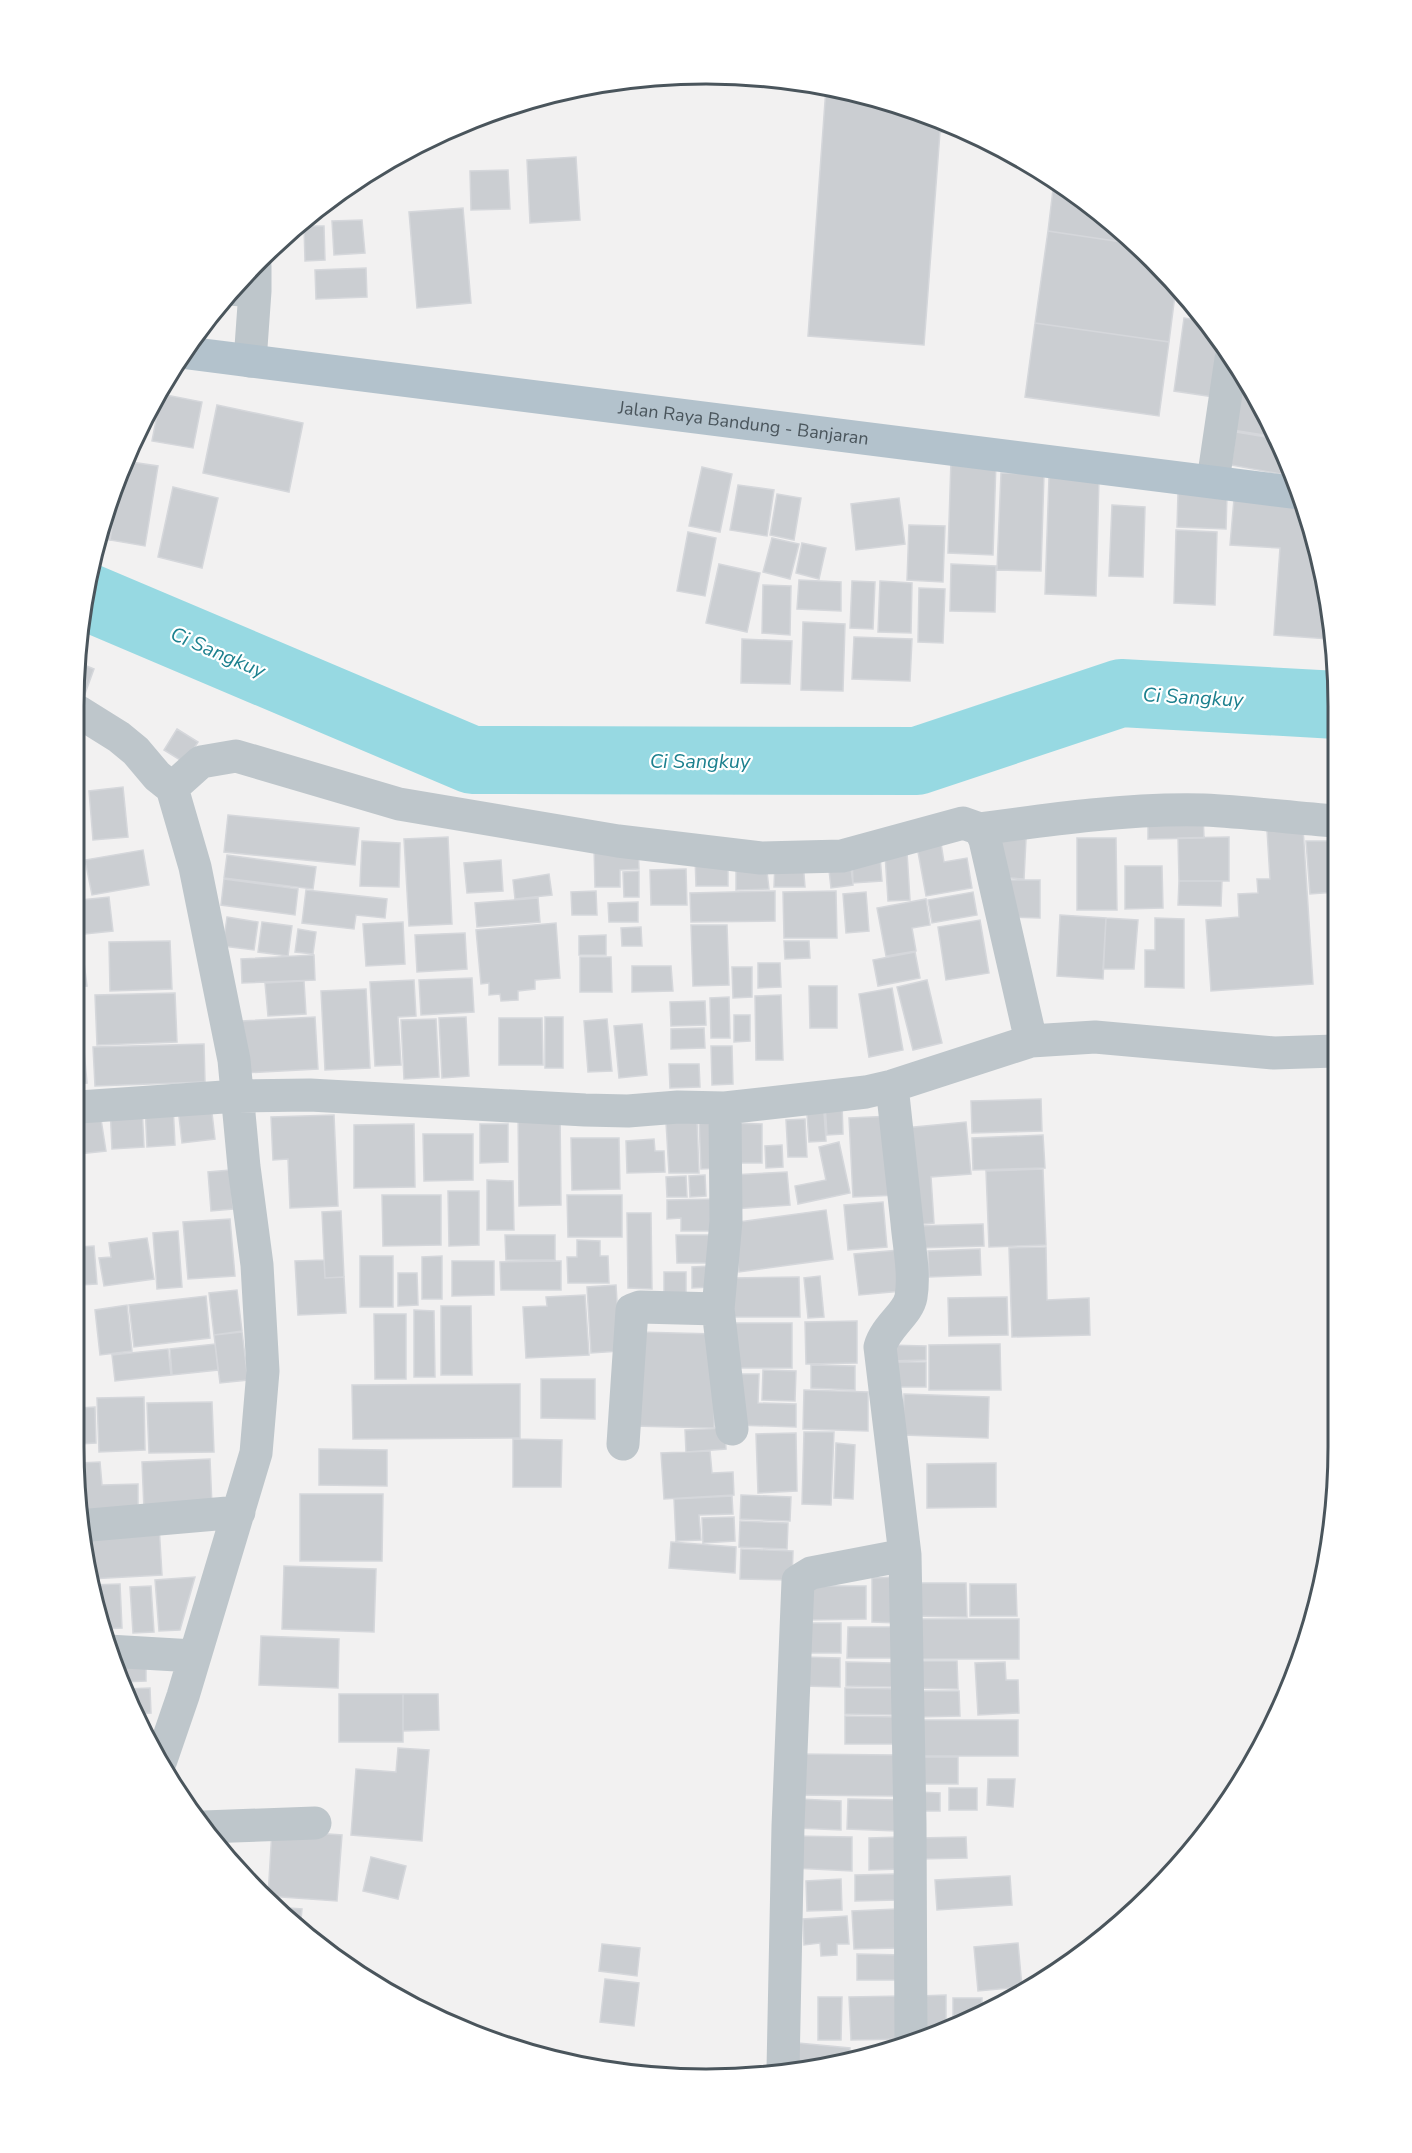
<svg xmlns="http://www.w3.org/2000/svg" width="1412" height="2153" font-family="'Nunito Sans',sans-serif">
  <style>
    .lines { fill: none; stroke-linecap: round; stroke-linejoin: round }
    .river { stroke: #97d9e2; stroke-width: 68 }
    .building { fill: #cbced2; stroke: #d5d7db; stroke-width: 1.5 }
    .minor { stroke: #bec6cb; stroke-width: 33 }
    .major { stroke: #b3c2cc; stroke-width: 33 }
    .labels { text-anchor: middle; stroke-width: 4.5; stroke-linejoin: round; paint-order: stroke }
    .street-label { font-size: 18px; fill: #4a555c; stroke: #fff }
    .water-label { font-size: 20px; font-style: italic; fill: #1c808e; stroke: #fff }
    .rim { fill: none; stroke: #4a555c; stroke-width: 3 }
  </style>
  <rect width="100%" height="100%" fill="#f2f1f1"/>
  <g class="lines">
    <path class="river" d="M85,596L472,760L917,761L1121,693L1337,705"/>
  </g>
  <path class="building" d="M826,88L909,107L971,135L940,132L924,345L808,336Z
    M576,157L580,220L530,223L527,160Z
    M508,170L510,209L471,210L470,171Z
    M1054,181L1123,230L1135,244L1048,231Z
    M463,208L471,303L417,308L409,212Z
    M362,220L365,253L334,255L332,221Z
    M304,226H324L325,260L305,261Z
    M1048,231L1135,244L1176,287L1169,342L1035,323Z
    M366,268L367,297L316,299L315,270Z
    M1184,318L1208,322L1226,351L1220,398L1174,391Z
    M1035,323L1169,342L1159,416L1025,397Z
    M1240,373L1273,427L1277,437L1232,430Z
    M161,394L202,402L193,448L152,441Z
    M217,405L303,423L289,492L203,473Z
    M1236,432L1278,439L1292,476L1231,465Z
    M951,460L996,462L993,555L948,553Z
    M124,461L158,466L145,546L110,540L121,470Z
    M702,467L732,474L720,532L689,526Z
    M121,470L110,540L99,538L107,503Z
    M1001,473L1044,474L1041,571L997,570Z
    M1049,477L1099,478L1096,596L1045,594Z
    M738,485L774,490L767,536L730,530Z
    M173,487L218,498L202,568L158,557Z
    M1178,493L1227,495L1226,529L1177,527Z
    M777,494L801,498L794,540L770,535Z
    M899,498L905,544L856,550L851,504Z
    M1234,499L1303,505L1317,543L1331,625L1329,639L1274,635L1280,548L1230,545Z
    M1112,505L1145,507L1143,577L1109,576Z
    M909,525L945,526L943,582L907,580Z
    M1176,530L1217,532L1215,605L1174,603Z
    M688,532L716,538L705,596L677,591Z
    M772,538L799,544L790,579L763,572Z
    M802,543L826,548L819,579L796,573Z
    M719,564L760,573L747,632L706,623Z
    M951,564L996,566L995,612L950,611Z
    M799,580L841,582V611L797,609Z
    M852,581L875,582L873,629L850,628Z
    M880,581L912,583L911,633L878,632Z
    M763,585L791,586L790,635L762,633Z
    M919,588L945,589L943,643L918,642Z
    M803,622L845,624L843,691L801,690Z
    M854,637L912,639L910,681L852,679Z
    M742,639L792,641L790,684L741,683Z
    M79,663L94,669L82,702L79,701Z
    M177,729L198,742L185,763L164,750Z
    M123,787L128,837L93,840L89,791Z
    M1203,813L1204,838L1148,839V814Z
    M228,815L359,828L355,865L224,852Z
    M1303,828L1313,984L1211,991L1206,920L1239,917L1238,894L1258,893L1257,879H1270L1267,830Z
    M448,837L452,924L409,926L404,839Z
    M940,837L944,862L967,858L972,888L926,896L916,841Z
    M998,837L1026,839L1024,879L995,877Z
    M1229,837V881H1179L1178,838Z
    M1077,838H1116L1117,910H1077Z
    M362,841L400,843L399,887L360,886Z
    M1306,841H1336V892L1310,894Z
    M638,845L639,869L620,870V887H595L594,846Z
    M143,850L149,885L92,895L85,860Z
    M907,852L910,900L888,901L885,854Z
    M227,855L316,867L313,889L224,878Z
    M695,856H728V886H696Z
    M880,856L882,881L853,883L852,858Z
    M850,859L853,885L831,888L828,861Z
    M501,860L503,891L467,893L464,863Z
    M736,861L766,863L769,889L736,890Z
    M775,861H803L805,887H774Z
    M1125,866H1162L1163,908L1125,909Z
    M686,869L687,905H651L650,870Z
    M639,871V897H624L623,872Z
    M549,874L552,895L515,899L513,880Z
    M224,879L298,889L295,915L221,905Z
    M1003,880H1040V918L1003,917Z
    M1179,881H1222L1221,906L1178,905Z
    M306,890L387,899L385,918L356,915L354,929L302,923Z
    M596,891L597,915H572L571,892Z
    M775,891V921L691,922L690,893Z
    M836,891L837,938H784L783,892Z
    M866,892L869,931L846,933L843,894Z
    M973,892L977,915L932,923L928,900Z
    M109,897L113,931L85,934L81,900Z
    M538,898L540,922L477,927L475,903Z
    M926,899L930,925L912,928L916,951L886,956L877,908Z
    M638,902V922H609L608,903Z
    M1060,915L1106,918L1103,979L1057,976Z
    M227,917L258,922L254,950L223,946Z
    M1106,918L1138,920L1134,969H1103Z
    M1155,918L1184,919V988L1145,987V950H1155Z
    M980,920L989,973L946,980L938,927Z
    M1329,921H1336V975L1332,976Z
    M262,922L292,926L288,956L258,952Z
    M403,922L405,964L366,966L363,924Z
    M556,923L560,978L535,980V989L518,991V1000L501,1001L500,994L489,995V983L481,984L476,930Z
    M691,925H727L729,985L693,986Z
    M641,927L642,946H622L621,928Z
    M298,929L316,932L313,954L295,952Z
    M465,933L467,969L417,972L415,935Z
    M606,935V955H579V936Z
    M81,938L87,986L79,987V939Z
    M170,941L172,989L110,991L109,942Z
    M784,941H809L810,958L785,959Z
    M915,952L920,978L878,986L873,960Z
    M314,955L315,980L242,983L241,959Z
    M580,957H611L612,992H580Z
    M758,963H780L781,987L758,988Z
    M632,966H671L673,991L632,992Z
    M732,967H752V997L733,998Z
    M472,978L474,1012L421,1015L419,980Z
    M414,980L416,1016L398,1017L401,1065L375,1066L370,982Z
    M927,980L942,1043L913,1050L897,987Z
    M304,981L306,1014L268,1016L265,983Z
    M809,986H837V1028H810Z
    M892,988L903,1050L869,1057L859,994Z
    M366,989L370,1068L325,1070L321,991Z
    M175,993L177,1042L97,1045L95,995Z
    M781,995L783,1060H756L755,996Z
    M729,997L730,1038H711L710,998Z
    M705,1001L706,1025L671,1026L670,1002Z
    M734,1015H750V1041L734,1042Z
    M315,1017L318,1069L243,1073L241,1021Z
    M466,1017L469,1076L442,1078L439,1018Z
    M545,1017H563V1068H545Z
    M499,1018H542L543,1065H499Z
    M436,1019L439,1077L404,1079L401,1020Z
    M607,1019L612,1071L588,1072L584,1021Z
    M642,1024L647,1075L619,1078L614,1026Z
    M704,1028L705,1048L671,1049V1029Z
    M204,1044L205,1082L95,1086L93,1047Z
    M711,1046H732L733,1084L712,1085Z
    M79,1050H84L87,1083L79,1084Z
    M669,1064H699L700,1087L670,1088Z
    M1041,1099L1042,1131L972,1133L971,1101Z
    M842,1103L843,1134L827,1135L825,1104Z
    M173,1104L175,1145L147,1147L145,1105Z
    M211,1104L215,1139L182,1143L178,1108Z
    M142,1106L144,1147L112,1149L110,1107Z
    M518,1111H560L561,1205L519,1206Z
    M824,1112L826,1141L809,1142L807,1114Z
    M334,1115L338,1206L290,1208L288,1159L273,1160L271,1117Z
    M893,1116L898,1195L853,1197L849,1118Z
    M699,1117H719L721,1168L701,1169Z
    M101,1119L106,1151L79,1154V1121Z
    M805,1119L807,1157H788L786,1120Z
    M697,1121L699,1173H669L666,1122Z
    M966,1122L971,1174L931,1177L934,1223L912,1225L904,1128Z
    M729,1123L762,1124V1163H729Z
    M414,1124L415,1187L354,1188V1125Z
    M480,1124H508V1162L480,1163Z
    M423,1134H473V1180L424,1181Z
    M1043,1135L1045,1168L973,1170L972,1138Z
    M571,1138H619L620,1189L572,1190Z
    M654,1139L655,1151H664L665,1172L627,1173L626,1141Z
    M839,1142L850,1193L798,1204L795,1186L826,1180L819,1147Z
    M782,1145L783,1167L766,1168L765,1146Z
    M1043,1169L1046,1245L989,1247L986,1171Z
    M230,1170L233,1209L211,1211L208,1172Z
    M787,1172L790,1205L734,1209L732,1175Z
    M705,1175L706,1196L690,1197L689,1176Z
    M686,1176L687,1197H667L666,1177Z
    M487,1180L513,1181L514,1230H487Z
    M448,1191H479V1245L449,1246Z
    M382,1195H441V1245L383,1246Z
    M567,1195H622V1237H568Z
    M719,1199L720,1231H681V1218L667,1219V1200Z
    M883,1202L887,1247L848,1250L844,1205Z
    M826,1210L833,1259L739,1272L732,1223Z
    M341,1211L344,1277L325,1278L322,1212Z
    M627,1213H651L652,1289L628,1288Z
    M230,1219L235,1276L188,1279L183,1222Z
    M983,1224L984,1246L916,1248V1226Z
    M178,1231L182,1287L157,1289L153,1233Z
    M505,1235H555V1260H506Z
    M676,1235H719V1263H677Z
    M147,1238L154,1279L104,1286L99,1258L111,1257L109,1243Z
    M577,1240L600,1241V1256H608L609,1283H568L567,1257H577Z
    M94,1246L97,1284L79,1285V1247Z
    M1046,1247L1047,1300L1089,1298L1090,1335L1012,1337L1009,1248Z
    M980,1249L981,1275L929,1277L928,1251Z
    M899,1250L902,1291L859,1295L854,1254Z
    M360,1256H393V1307H360Z
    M442,1256V1299H422V1257Z
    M324,1260L325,1278L344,1277L346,1313L298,1315L295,1261Z
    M452,1261H494V1295L452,1296Z
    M561,1261V1290H501L500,1262Z
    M711,1266V1287L692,1288V1267Z
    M664,1272H686V1294H664Z
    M398,1273H417L418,1305L398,1306Z
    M820,1276L824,1317L808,1318L804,1278Z
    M799,1277L800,1317H733L732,1278Z
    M616,1285L620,1351L591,1353L587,1287Z
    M237,1290L242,1331L214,1335L209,1293Z
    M585,1295L589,1355L526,1358L523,1307L547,1306L546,1297Z
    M206,1296L210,1338L134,1347L129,1305Z
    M1007,1297L1008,1335L949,1336L948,1298Z
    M127,1305L132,1351L100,1355L95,1310Z
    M441,1306H471L472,1375H441Z
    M414,1310L434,1311L435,1377H414Z
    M374,1314H406V1379H375Z
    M857,1321V1363L806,1364L805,1322Z
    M731,1323H792V1368H732Z
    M242,1332L248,1380L220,1383L214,1335Z
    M636,1332L716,1334L714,1428L634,1426Z
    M215,1344L218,1370L172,1375L170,1349Z
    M1000,1344L1001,1390H929V1345Z
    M887,1345L926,1346V1360L887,1361Z
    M168,1349L171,1375L115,1381L112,1355Z
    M891,1362H926V1387H891Z
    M811,1365L855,1366V1390L811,1388Z
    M763,1370L796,1371L795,1401L762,1400Z
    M739,1374H759L758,1403L796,1404V1427L738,1425Z
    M541,1379H595V1419L541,1418Z
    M520,1384V1438L353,1439L352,1385Z
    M804,1390L868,1392V1431L803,1429Z
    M904,1394L989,1397L988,1438L903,1435Z
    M144,1397L145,1450L99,1452L97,1398Z
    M212,1402L214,1452L149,1453L147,1403Z
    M95,1407L96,1443L79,1444V1408Z
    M725,1428L726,1449L686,1452L685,1430Z
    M804,1432H834L831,1505L802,1504Z
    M796,1433L797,1491L758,1493L756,1434Z
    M513,1439L562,1440L561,1487H513Z
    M836,1443L855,1445L853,1499L834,1498Z
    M319,1449L387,1450V1486L319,1485Z
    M710,1451L712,1473L733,1472L734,1495L664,1499L661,1453Z
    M210,1459L212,1506L144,1510L142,1462Z
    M100,1462L102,1485L138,1484V1514L79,1515V1463Z
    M996,1463V1507L927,1508V1464Z
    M300,1494H383L382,1561H300Z
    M741,1495L791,1497L790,1521L740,1519Z
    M732,1496L733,1514L699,1515L701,1540L676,1541L674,1499Z
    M734,1517L735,1541L703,1543L702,1518Z
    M740,1521L788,1523L787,1549L739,1547Z
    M159,1525L162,1575L90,1579L79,1530Z
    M671,1542L736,1547L735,1573L669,1568Z
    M741,1549L793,1551L792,1580L740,1579Z
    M284,1566L376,1569L374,1632L282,1629Z
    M195,1577L180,1630L159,1631L155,1580Z
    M898,1577V1623L872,1622V1578Z
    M912,1583H966L967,1617L912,1616Z
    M120,1584L122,1628L102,1629L92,1585Z
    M970,1584H1016L1017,1616H970Z
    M151,1586L154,1632L133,1633L130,1587Z
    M807,1586H866V1619L808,1620Z
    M911,1619H1019V1659H911Z
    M802,1623H841V1653H801Z
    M848,1627H900V1658H847Z
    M261,1636L339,1639L338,1688L259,1685Z
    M803,1657L840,1658V1687L802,1686Z
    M146,1659V1681L123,1682L112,1660Z
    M912,1661H957L958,1689L912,1688Z
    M846,1662L895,1663V1687L846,1686Z
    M1005,1662L1006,1680H1018L1019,1713L978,1715L975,1663Z
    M150,1688L151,1713L138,1714L126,1689Z
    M845,1688L899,1689V1715L845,1714Z
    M912,1691H959L960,1716L913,1717Z
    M339,1694H403V1742H339Z
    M403,1694H438L439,1730L403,1731Z
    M845,1716L896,1717V1744H845Z
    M912,1720H1018V1756H912Z
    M398,1748L429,1750L422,1841L351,1835L356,1769L396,1772Z
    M794,1754L896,1755V1796L794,1795Z
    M912,1757H958V1784H912Z
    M988,1779H1015L1013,1807L987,1805Z
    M949,1788H977V1810H949Z
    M918,1792L940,1793V1811H918Z
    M799,1799L841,1801V1830L797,1828Z
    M848,1799L897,1800L896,1831L847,1829Z
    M272,1830L342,1835L337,1901L268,1896Z
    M793,1836L852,1837V1871L793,1868Z
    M900,1837L901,1869L869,1870V1838Z
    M966,1837L967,1858L919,1859L918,1838Z
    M371,1857L406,1866L398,1899L363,1891Z
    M896,1874L897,1900L855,1901V1875Z
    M1010,1876L1012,1905L937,1910L935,1880Z
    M841,1879L842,1910L807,1911L806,1881Z
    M274,1907L302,1909L300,1931Z
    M897,1909L899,1948L854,1949L852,1911Z
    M847,1916L849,1944H837V1955L821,1956L820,1943L804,1945L803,1919Z
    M1018,1943L1022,1987L978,1991L974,1947Z
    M602,1944L640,1948L637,1976L599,1971Z
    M857,1954L905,1955V1980H857Z
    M605,1979L639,1983L634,2026L600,2022Z
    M946,1995V2029L919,2039V1996Z
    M904,1996L905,2039L851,2040L849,1997Z
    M818,1997H842L841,2040H818Z
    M953,1998H982V2016L953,2027Z
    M798,2043L850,2048L849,2061L796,2068Z"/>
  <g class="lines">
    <path class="minor" d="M230,289L255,291V266
      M250,361L255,291
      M1213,481L1231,359
      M79,712L119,737L136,751L157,776L172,788L195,867L234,1060L244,1167L257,1265L263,1371L256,1453L183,1696L161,1760
      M172,788L201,762L236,756L399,804L618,841L761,858L842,856L963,823L980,829L985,840L1031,1041
      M980,829C1052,819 1131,808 1204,810C1248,812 1292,818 1336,821
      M892,1086C897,1132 902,1178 907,1223C909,1246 915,1274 911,1297C908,1314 886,1326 880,1347L905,1555L910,1823L911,2042
      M79,1107L238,1096L310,1095L585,1110L628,1111L678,1107L725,1108L866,1092L892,1086L1031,1041L1095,1037L1274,1053L1335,1051
      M718,1309L732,1429
      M623,1444L632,1310L640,1307L718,1309L726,1221L725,1108
      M79,1526L239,1512
      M108,1651L194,1656
      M204,1827L315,1823
      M783,2069L788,1826L798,1581L811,1573L905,1555"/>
    <path class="major" id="s1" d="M188,353L1299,493"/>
  </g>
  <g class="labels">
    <g class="street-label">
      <text dy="6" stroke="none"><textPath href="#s1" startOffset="560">Jalan Raya Bandung - Banjaran</textPath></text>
    </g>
    <g class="water-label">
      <text transform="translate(218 652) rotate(23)" y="7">Ci Sangkuy</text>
      <text transform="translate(1193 697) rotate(3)" y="7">Ci Sangkuy</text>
      <text x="700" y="768">Ci Sangkuy</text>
    </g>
  </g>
  <path d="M0 0H1412V2153H0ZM706 84H706A622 622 0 0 1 1328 706V1447A622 622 0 0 1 706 2069H706A622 622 0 0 1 84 1447V706A622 622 0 0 1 706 84Z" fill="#fff" fill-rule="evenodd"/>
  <path class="rim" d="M706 84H706A622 622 0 0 1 1328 706V1447A622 622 0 0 1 706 2069H706A622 622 0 0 1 84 1447V706A622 622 0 0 1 706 84Z"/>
</svg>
